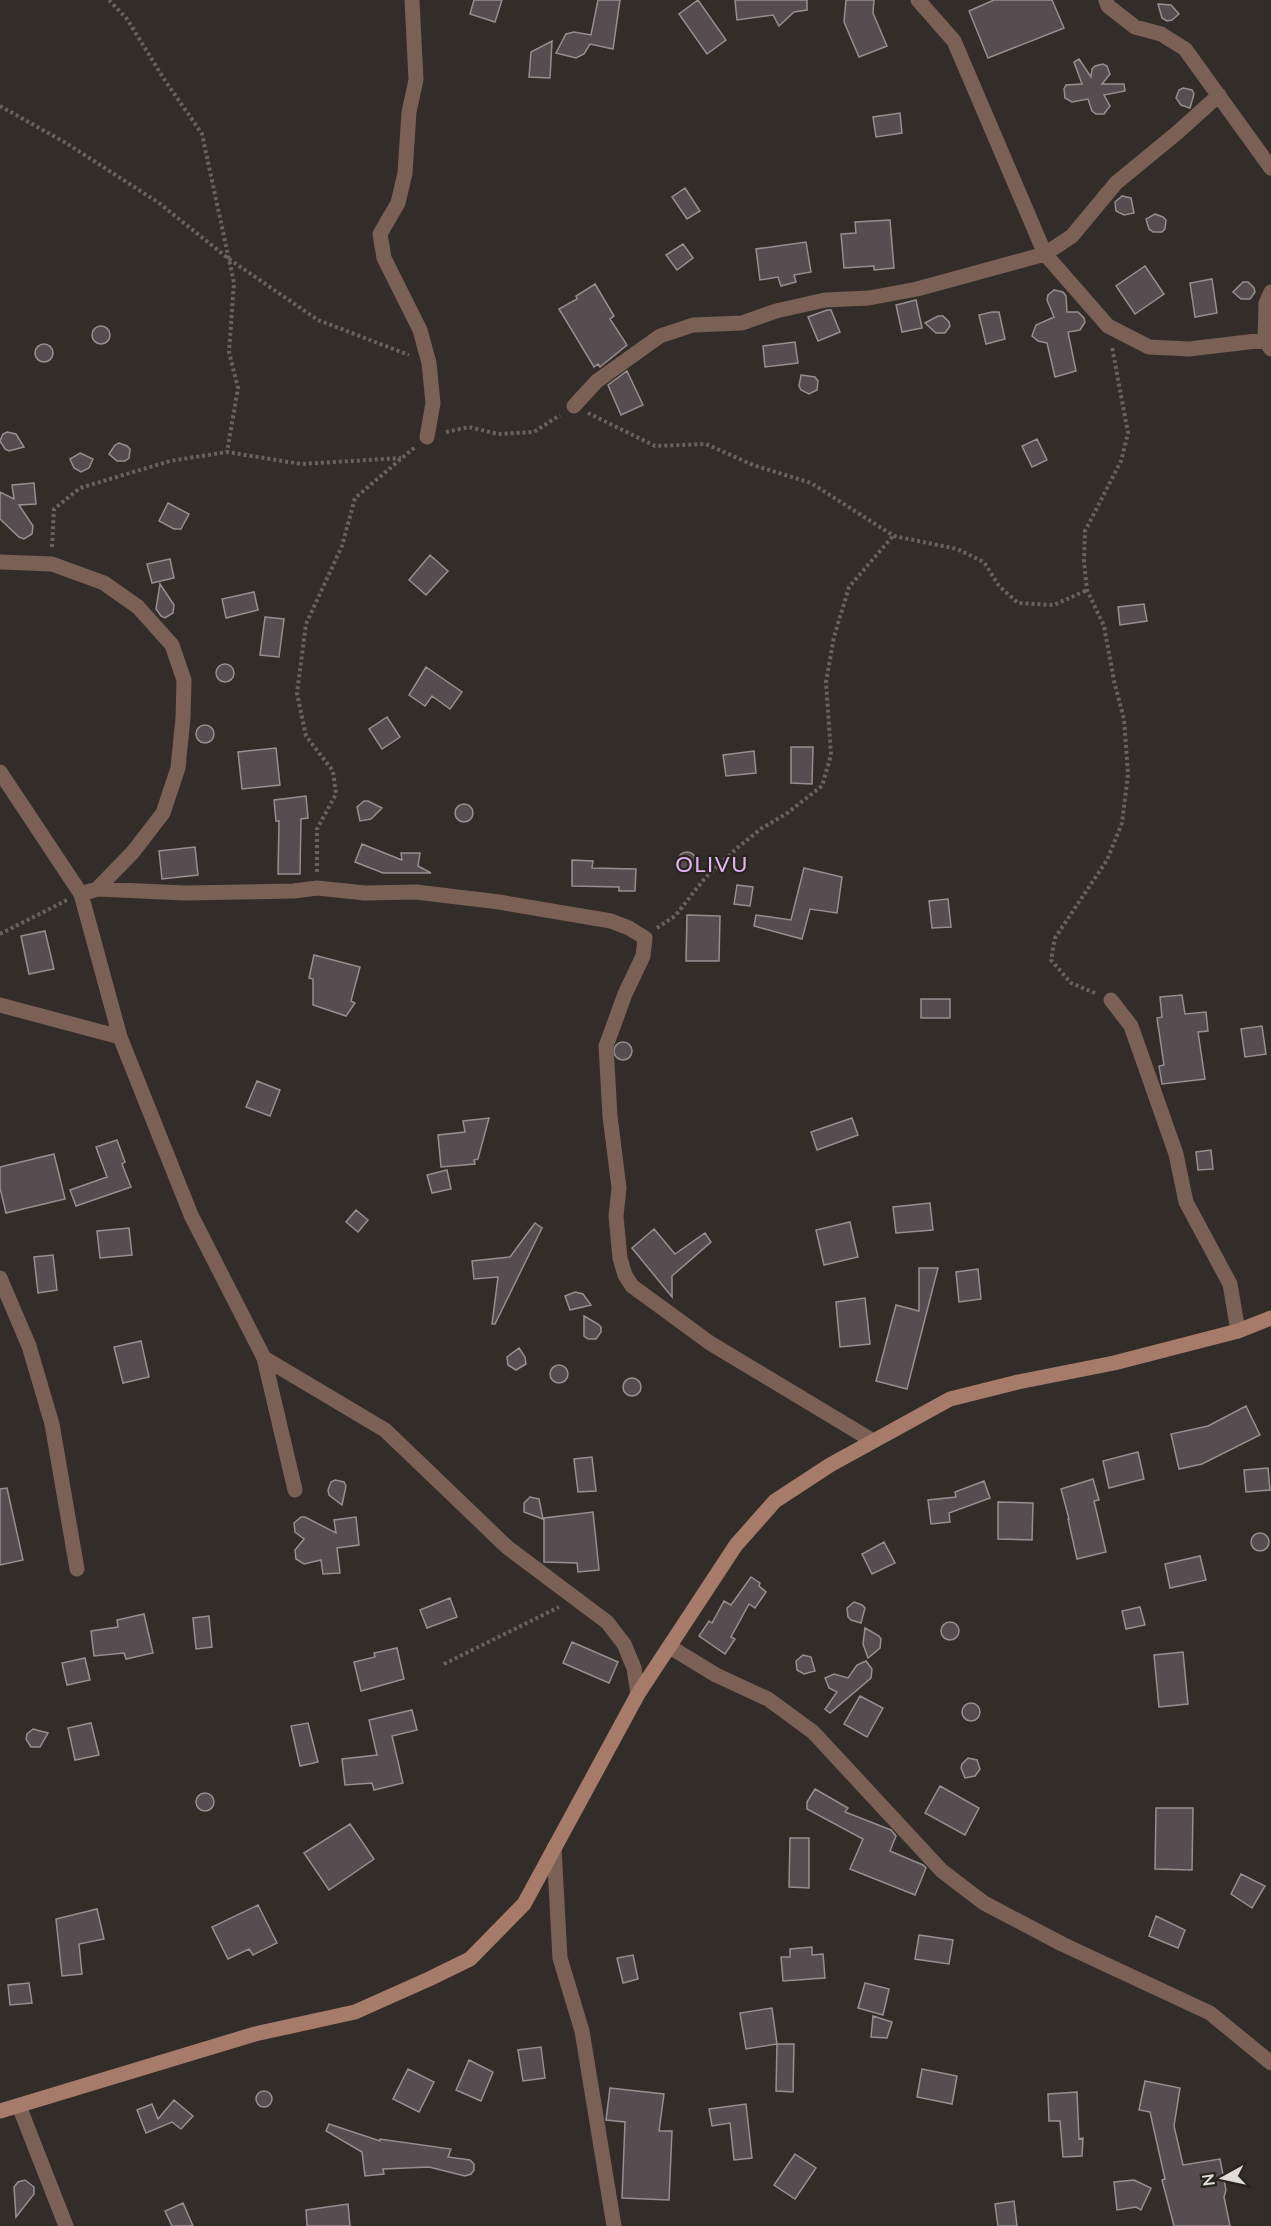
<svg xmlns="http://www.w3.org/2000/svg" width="1271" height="2226" font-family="Lato,sans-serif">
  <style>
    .building { fill: #554d50; stroke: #978e91; stroke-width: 1.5 }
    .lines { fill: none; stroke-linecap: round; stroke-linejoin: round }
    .path { stroke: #67635e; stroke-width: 4; stroke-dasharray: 3 3; stroke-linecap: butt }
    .street { stroke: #7b6055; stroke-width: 15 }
    .secondary { stroke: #a67b69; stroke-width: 15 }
    .labels { text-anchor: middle; stroke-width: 4.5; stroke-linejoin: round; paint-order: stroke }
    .quarter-label { font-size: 22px; letter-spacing: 1.5px; fill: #e3b4f4; stroke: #28241e }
  </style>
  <rect width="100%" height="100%" fill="#322d28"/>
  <path class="building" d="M474,0H502L495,22L470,14Z
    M598,0H620L613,49L590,44L584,54L576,58L556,53L566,34L574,32L591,35Z
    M698,0L726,40L707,54L679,14Z
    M735,0H807V10L794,12L779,26L773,15L737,20Z
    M846,0H874L873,13L887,46L859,57L844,22Z
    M994,0H1052L1064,28L988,58L969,11Z
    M1158,4L1171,5L1179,14L1172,20L1167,21L1162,18Z
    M552,41L550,78L529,77L531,52Z
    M1079,59L1091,77L1092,69L1095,66L1103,64L1107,66L1110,74L1102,84H1124L1125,91L1104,95L1110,106L1104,114H1096L1092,111L1088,99L1072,102L1065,98L1064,89L1066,85L1082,84L1074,62Z
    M1183,88L1192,90L1194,94L1190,108L1181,105L1176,98L1179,90Z
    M900,113L902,133L876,137L873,117Z
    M685,188L700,211L687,219L672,197Z
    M1122,196L1131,198L1134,213L1124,215L1116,211L1115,202Z
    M1155,214L1163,217L1166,220L1165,229L1162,232H1153L1149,229L1146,219Z
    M890,220L894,268L874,270V266L844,268L841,234L856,233L855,222Z
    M806,242L811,272L794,275L796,282L781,286L778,277L760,280L756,249Z
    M683,244L693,258L677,270L666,255Z
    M1145,266L1164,294L1135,314L1116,286Z
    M1212,279L1217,313L1195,317L1190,283Z
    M1243,282H1248L1254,288L1255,292L1250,299H1241L1233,292Z
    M595,284L614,316L610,319L627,345L600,367L598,364L594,367L559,309L577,299L576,296Z
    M1054,290L1063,292L1066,296L1067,312H1078L1084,318L1085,322L1080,330L1068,332L1076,371L1055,377L1047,343L1038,341L1032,336L1036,325L1054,317L1047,300L1048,295Z
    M916,300L922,328L902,332L896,305Z
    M827,310H831L840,332L818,341L808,317Z
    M992,312H999L1005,339L986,344L979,315Z
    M938,316H943L949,322L950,326L945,333H936L925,323Z
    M92 335a9 9 0 1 1 18 0a9 9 0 1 1-18 0Z
    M795,342L798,363L765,367L763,346Z
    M35 353a9 9 0 1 1 18 0a9 9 0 1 1-18 0Z
    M627,371L643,405L621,415L608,385Z
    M801,375L815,377L818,381L817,390L809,394L801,390L799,386Z
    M7,432L16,434L24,447L9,451L5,449L0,441L3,434Z
    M1037,439L1047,460L1032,467L1022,446Z
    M119,443L127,446L130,449L129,458L125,461H117L109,454L115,445Z
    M80,453L93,459L89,468L81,472L74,468L70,459Z
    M34,483L36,504L19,505L33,526L32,534L24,539L19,537L0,519V492L14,499L12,485Z
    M168,503L189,514L181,529H174L159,521Z
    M430,555L448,571L426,595L409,580Z
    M170,559L174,578L152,583L147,564Z
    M160,584L174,605L173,613L165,618L161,616L156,609Z
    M254,592L258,610L226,618L222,599Z
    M1144,604L1147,621L1120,625L1118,607Z
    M265,617L284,619L279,657L260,655Z
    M216 673a9 9 0 1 1 18 0a9 9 0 1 1-18 0Z
    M426,667L462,692L450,709L432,696L425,706L409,695Z
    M387,717L400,737L382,749L369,729Z
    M196 734a9 9 0 1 1 18 0a9 9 0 1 1-18 0Z
    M791,747H813L812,784L791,783Z
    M276,748L280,785L242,789L238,752Z
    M754,751L756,773L726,776L723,755Z
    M306,796L308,818L301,819L300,874H278L279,821H276L274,800Z
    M364,801H368L382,808L371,819L360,821L357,807Z
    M455 813a9 9 0 1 1 18 0a9 9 0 1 1-18 0Z
    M362,844L402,860L401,853H420L418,866L431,873H383L355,862Z
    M195,847L198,875L162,879L159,851Z
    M678 861a9 9 0 1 1 18 0a9 9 0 1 1-18 0Z
    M572,860L593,861L592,868L636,869L635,891H619V887L572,886Z
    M804,868L842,877L837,913L810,909L802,939L754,926L756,915L791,920Z
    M737,885L753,887L750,906L734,904Z
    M948,899L951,927L932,928L929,901Z
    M687,915L720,916L719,961H686Z
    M45,931L54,969L29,974L21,936Z
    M314,955L360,967L351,1001L355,1003L346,1016L313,1005V979L309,978Z
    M1182,995L1185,1014L1206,1012L1208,1031L1198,1032L1205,1079L1162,1084L1159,1066L1164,1065L1157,1018L1162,1017L1160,997Z
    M921,999H950V1018H921Z
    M1262,1026L1266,1054L1245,1057L1241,1029Z
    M614 1051a9 9 0 1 1 18 0a9 9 0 1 1-18 0Z
    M257,1081L280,1090L270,1116L246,1107Z
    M489,1118L478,1159L474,1160L475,1164L441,1167L438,1135L465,1132L463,1121Z
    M852,1118L858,1135L817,1150L811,1132Z
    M117,1140L125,1162L122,1164L131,1187L76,1206L70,1190L107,1177L96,1147Z
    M1211,1150L1213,1169L1198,1170L1196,1152Z
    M54,1154L65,1199L6,1213L0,1188V1167Z
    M447,1170L451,1189L432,1193L427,1175Z
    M930,1203L933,1230L896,1233L893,1207Z
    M356,1210L368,1220L358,1232L346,1222Z
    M850,1222L858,1257L824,1265L816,1230Z
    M535,1223L542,1228L495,1324H492L498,1277L474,1279L472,1261L510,1257Z
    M129,1228L132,1255L100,1258L97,1231Z
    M654,1229L675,1254L705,1233L711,1242L672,1276V1297L632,1248Z
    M53,1255L57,1290L38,1293L34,1257Z
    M919,1268H938L907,1389L876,1381L896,1305L919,1311Z
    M978,1269L981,1299L959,1302L956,1272Z
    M575,1292L583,1294L591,1305L570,1310L565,1296Z
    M865,1298L870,1344L840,1347L836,1302Z
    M584,1316L598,1324L601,1327V1332L596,1339H588L584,1336Z
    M141,1341L149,1377L123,1383L114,1347Z
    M519,1348L525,1357L526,1364L516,1370L508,1365L507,1357Z
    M550 1374a9 9 0 1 1 18 0a9 9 0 1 1-18 0Z
    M623 1387a9 9 0 1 1 18 0a9 9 0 1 1-18 0Z
    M1246,1406L1260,1435L1202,1464L1179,1469L1171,1434L1208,1426Z
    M1138,1452L1144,1479L1109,1488L1103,1461Z
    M592,1457L596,1491L578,1492L574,1459Z
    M1268,1468L1270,1490L1246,1492L1244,1470Z
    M1093,1479L1099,1500L1094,1501L1106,1552L1077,1559L1068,1519H1069L1061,1489Z
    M335,1480L344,1482L346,1486L342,1505L329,1495L328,1490L331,1482Z
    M984,1481L990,1498L949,1513L950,1522L931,1524L928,1500L956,1497L955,1492Z
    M7,1488L23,1560L0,1565V1489Z
    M530,1497L539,1499L543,1519L524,1512V1503Z
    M998,1502L1033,1503L1032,1540L998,1539Z
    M593,1512L599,1570L578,1572L577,1563L544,1562V1518Z
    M301,1517H305L336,1533L334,1520L356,1517L359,1545L337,1548L340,1573L323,1574L321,1560L304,1564L296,1559L295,1550L304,1539L295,1532L294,1523Z
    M1251 1542a9 9 0 1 1 18 0a9 9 0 1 1-18 0Z
    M884,1542L895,1563L872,1574L862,1554Z
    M1200,1556L1206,1580L1170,1588L1165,1564Z
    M751,1577L760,1583L759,1586L766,1592L755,1608L749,1604L731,1637L735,1639L725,1654L699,1636L709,1621L712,1623L724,1601L731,1605Z
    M450,1598L457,1617L427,1628L420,1610Z
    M854,1602L862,1605L865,1608L861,1623L851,1620L848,1617L847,1608Z
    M1140,1607L1145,1625L1126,1629L1122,1611Z
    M144,1614L153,1653L126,1659L124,1653L94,1656L91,1631L118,1627L117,1620Z
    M209,1616L212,1647L196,1649L193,1618Z
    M941 1631a9 9 0 1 1 18 0a9 9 0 1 1-18 0Z
    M865,1628L879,1636L881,1639L880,1648L868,1658L863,1644Z
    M572,1642L618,1662L609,1683L563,1663Z
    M397,1648L404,1679L361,1691L354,1662L375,1657L374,1653Z
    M1183,1652L1188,1704L1159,1707L1154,1655Z
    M803,1655L811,1657L815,1671L804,1674L797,1670L796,1661Z
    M85,1658L90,1680L67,1685L62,1663Z
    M866,1661L872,1669L871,1678L830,1713L825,1709L837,1692L829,1688L825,1678L834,1674L848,1678L857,1665Z
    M860,1696L883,1708L867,1737L844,1724Z
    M962 1712a9 9 0 1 1 18 0a9 9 0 1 1-18 0Z
    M412,1710L417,1730L392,1736L403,1783L374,1790L372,1783L345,1785L342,1759L377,1755L369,1720Z
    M91,1723L99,1755L75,1760L68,1728Z
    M308,1723L318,1762L300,1766L291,1726Z
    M33,1729L48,1733L40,1747H31L26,1739L27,1734Z
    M968,1758L977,1760L980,1769L975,1776L965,1778L961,1768L962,1764Z
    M940,1786L979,1808L965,1835L925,1813Z
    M815,1789L848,1808L845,1812L891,1830L896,1836L890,1851L923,1865L926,1868L915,1895L850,1869L863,1839L807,1809V1802Z
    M196 1802a9 9 0 1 1 18 0a9 9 0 1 1-18 0Z
    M1156,1808H1193L1192,1870L1155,1869Z
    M350,1824L374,1859L329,1890L304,1853Z
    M790,1838H809V1888L789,1887Z
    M1241,1874L1265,1886L1252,1908L1231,1894Z
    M258,1905L277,1943L253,1955L249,1949L228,1959L212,1927Z
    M97,1909L104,1939L79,1944L82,1974L62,1976L56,1919Z
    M1156,1916L1185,1930L1178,1948L1149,1936Z
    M919,1935L953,1940L949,1964L915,1959Z
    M812,1947V1955L823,1954L825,1978L783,1981L781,1957H790V1949Z
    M633,1955L638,1979L623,1983L617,1958Z
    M29,1983L32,2003L10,2005L8,1985Z
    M865,1983L889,1989L883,2015L858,2008Z
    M772,2008L777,2044L746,2049L740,2013Z
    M873,2016L892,2022L887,2038L871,2037Z
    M777,2044H794L793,2092L776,2091Z
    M541,2047L545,2078L523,2081L518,2050Z
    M469,2060L493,2072L481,2101L456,2090Z
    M408,2069L434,2082L419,2112L393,2099Z
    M922,2069L957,2076L952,2104L917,2097Z
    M1145,2081L1180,2088L1174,2126L1183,2165L1220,2159L1226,2190L1224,2197L1230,2226H1174L1162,2180L1165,2179L1150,2112L1139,2110Z
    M610,2088L664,2094L659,2131H672L669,2200L622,2198L625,2122L606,2120Z
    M256 2099a8 8 0 1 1 16 0a8 8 0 1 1-16 0Z
    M1077,2092L1079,2139L1083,2138L1082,2156L1063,2157L1060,2121H1049L1048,2094Z
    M174,2100L193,2116L181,2129L172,2122L146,2133L137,2110L152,2104L158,2119Z
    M746,2104L752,2158L734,2160L730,2123L712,2126L709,2109Z
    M329,2124L380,2141V2139L451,2149L448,2157L470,2160L474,2164V2170L471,2174L465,2176L429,2167L383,2169L384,2174L365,2176L362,2152L326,2131Z
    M795,2154L816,2168L795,2199L774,2185Z
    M25,2180L34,2187V2194L16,2217L14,2187L18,2182Z
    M1134,2180L1151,2188L1141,2210L1136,2207L1117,2210L1114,2182Z
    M1014,2201L1017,2226H998L995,2204Z
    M183,2203L193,2226H172L165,2211Z
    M348,2204L350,2226H307L306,2210Z"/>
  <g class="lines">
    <path class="path" d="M109,0L127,19L164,79L202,134L234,283L229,352L238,388L227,452
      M0,106L66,143L159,203L229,259L318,320L409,355
      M588,413L655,446L706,444L753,465L811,483L894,536L957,549L984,562L999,586L1018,603L1054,605L1087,590
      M446,432L469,427L498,434L534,432L560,415
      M52,547L54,509L80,488L170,461L227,452L301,464L401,458
      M317,872V829L336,794L333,771L306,736L297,693L306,624L342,546L355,498L415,447
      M657,928L675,916L705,878L737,848L762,828L786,814L822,786L831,755L826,682L834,637L849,587L893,536
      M0,934L67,900
      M1095,993L1071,983L1051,960L1055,938L1107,860L1122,823L1128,774L1124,719L1114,681L1104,626L1087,590L1084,561L1085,531L1121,461L1128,433L1112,347
      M444,1664L559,1607"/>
    <path class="street" d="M412,0L416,80L409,112L405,173L398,203L380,234L384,258L420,330L429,363L433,403L427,437
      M918,0L954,41L1045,254L1108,326L1149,347L1189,349L1265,340
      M1106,0L1108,6L1135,27L1161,34L1185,49L1271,168
      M1271,292L1266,303L1265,340L1271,349
      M574,406L597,381L660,336L693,325L742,323L776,311L825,300L869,298L917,289L1045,254L1072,236L1116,183L1178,132L1219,95
      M0,562L52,564L104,583L138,607L172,645L184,680L183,718L178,768L163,813L133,852L97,889
      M0,772L81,894L120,1037L191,1215L264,1358L295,1490
      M81,894L97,889L185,893L294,891L317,888L365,893L416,892L499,902L611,921L629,928L645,938L643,956L625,994L606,1046L610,1116L619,1188L616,1216L620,1258L625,1275L632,1286L710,1343L873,1441
      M1111,1000L1131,1026L1176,1154L1186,1202L1230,1284L1238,1331
      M0,1005L120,1037
      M0,1278L29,1346L52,1424L77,1569
      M264,1358L385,1430L507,1547L607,1622L624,1644L634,1668L638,1694
      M670,1647L716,1675L768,1699L813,1732L942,1871L984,1903L1062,1944L1210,2013L1271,2063
      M554,1848L560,1958L582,2031L614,2226
      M19,2106L66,2226"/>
    <path class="secondary" d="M0,2111L255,2034L355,2012L429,1979L470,1959L524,1904L638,1694L736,1545L775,1501L830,1465L950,1399L1018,1382L1114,1363L1238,1331L1271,1318"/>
  </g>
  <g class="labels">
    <g class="quarter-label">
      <text x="712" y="872">OLIVU</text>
    </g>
  </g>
  <g transform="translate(1223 2178) rotate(262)" stroke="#28241e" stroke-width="4.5" paint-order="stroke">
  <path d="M0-4.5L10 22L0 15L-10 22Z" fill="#e0ddd9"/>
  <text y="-9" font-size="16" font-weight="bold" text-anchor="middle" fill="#e0ddd9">N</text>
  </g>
</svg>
